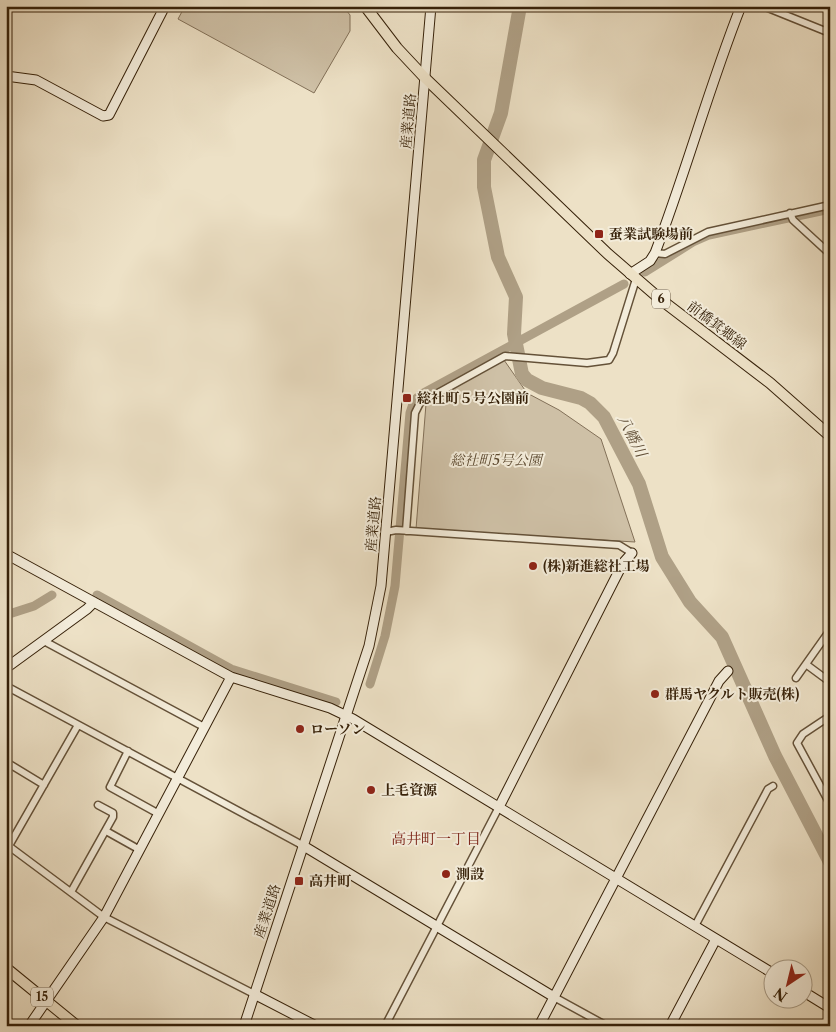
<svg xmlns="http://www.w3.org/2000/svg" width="836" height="1032" font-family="'Libre Caslon Text','Noto Serif JP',serif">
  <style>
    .green { fill: #cec0a6; stroke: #827058 }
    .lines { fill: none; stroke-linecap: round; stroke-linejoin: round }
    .canal { stroke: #afa086; stroke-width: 9 }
    .river { stroke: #afa086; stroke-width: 14 }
    .street-casing { stroke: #645138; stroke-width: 9 }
    .secondary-casing { stroke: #362109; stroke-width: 11 }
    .primary-casing { stroke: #362109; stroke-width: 12 }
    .street { stroke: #f3ecda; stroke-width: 6 }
    .secondary { stroke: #f3ecda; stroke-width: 9 }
    .primary { stroke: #ede1c6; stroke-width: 10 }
    .poi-dot { fill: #8f2418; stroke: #f3ecda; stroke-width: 2 }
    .labels { text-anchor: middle; stroke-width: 4; stroke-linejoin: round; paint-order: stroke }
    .shield { fill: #f3ecda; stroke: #6f5e48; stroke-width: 1 }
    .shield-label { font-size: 12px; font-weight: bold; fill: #362109 }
    .street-label { font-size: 14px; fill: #362109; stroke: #f3ecda }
    .poi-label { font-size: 14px; font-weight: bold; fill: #362109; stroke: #f3ecda; text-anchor: start }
    .park-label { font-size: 14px; font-style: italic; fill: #5c4930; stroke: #f3ecda }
    .water-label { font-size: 15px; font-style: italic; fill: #604d35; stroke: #f3ecda }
    .neighbourhood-label { font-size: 15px; fill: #7a1f14; stroke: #f3ecda }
  </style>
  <rect width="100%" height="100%" fill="#ede1c6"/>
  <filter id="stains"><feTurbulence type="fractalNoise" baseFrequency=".004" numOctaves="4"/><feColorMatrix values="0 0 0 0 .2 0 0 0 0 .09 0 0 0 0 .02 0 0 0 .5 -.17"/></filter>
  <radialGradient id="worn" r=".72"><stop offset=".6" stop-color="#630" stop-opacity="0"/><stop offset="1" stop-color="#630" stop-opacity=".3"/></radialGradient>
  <path class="green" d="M185,6H343L350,15V31L314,93L178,19Z
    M504,360L527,393L559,410L601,439L635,542L416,529L426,404Z"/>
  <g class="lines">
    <path class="canal" d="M645,272L693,242L709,235L830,209
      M97,595L231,669L336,702
      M6,615L34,606L52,595
      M370,684L385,636L395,586L410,413L414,401L420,395L624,284"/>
    <path class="river" d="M520,6L501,113L484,160V187L498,257L516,297L514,334L522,374L527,380L542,388L581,398L590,403L604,417L639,484L662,557L690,602L722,637L775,756L830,862"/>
    <g class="street-casing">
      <path id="street" d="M763,6L830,33
        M790,213L793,220L830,254
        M655,253L665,254L708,232L830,205
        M406,531L415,413L420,403L505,356L587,363L609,360L613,353L636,279
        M386,532L396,530L619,545L632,553
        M44,641L204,727
        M807,665L830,682
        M796,678L830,630
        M6,686L302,845
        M830,716L803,734L797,743L830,804
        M128,751L110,787L159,814
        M6,762L44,785
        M106,831L140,850
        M6,844L104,917L254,994
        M6,851L78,725
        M71,892L113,817V813L98,805
        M695,926L768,789L773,786
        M554,997L607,1026
        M385,1026L499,807"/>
    </g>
    <g class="secondary-casing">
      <path id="secondary" d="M6,76L36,80L103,116L109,115L165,6
        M630,274L650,261L655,253C686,172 709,87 741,6
        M6,554L231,677L330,708L353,719L774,974
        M6,668L87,609L94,602
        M499,807L623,563L632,553
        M302,845L554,997
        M804,992L830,1008
        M254,994L316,1026
        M29,1026L104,917L231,677
        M244,1026L369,646L381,586L431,6
        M539,1026L719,681L728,671
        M670,1026L716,939"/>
    </g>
    <g class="primary-casing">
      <path id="primary" d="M365,6L397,48L426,79L608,254L660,299L770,383L830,436
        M6,968L77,1026"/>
    </g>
    <use href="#street" class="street"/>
    <use href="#secondary" class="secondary"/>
    <use href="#primary" class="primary"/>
  </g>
  <g class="poi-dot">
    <rect x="594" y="229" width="10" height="10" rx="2.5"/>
    <rect x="402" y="393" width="10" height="10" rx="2.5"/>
    <circle cx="533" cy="566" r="5"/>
    <circle cx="655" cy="694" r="5"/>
    <circle cx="300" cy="729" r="5"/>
    <circle cx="371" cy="790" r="5"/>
    <circle cx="446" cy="874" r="5"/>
    <rect x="294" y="876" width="10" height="10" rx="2.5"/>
  </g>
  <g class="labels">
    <g class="shield">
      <rect x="652" y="289.5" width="18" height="19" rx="4"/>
      <rect x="31" y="987.5" width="22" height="19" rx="4"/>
    </g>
    <g class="shield-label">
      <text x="661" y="303">6</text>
      <text x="42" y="1001">15</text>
    </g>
    <g class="street-label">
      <text transform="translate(408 121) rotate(-85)" y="5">産業道路</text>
      <text transform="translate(717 325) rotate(37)" y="5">前橋箕郷線</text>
      <text transform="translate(373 524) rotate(-85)" y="5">産業道路</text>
      <text transform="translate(267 911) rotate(-72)" y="5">産業道路</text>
    </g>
    <g class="poi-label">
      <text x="609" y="239">蚕業試験場前</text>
      <text x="417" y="403">総社町５号公園前</text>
      <text x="543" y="571">(株)新進総社工場</text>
      <text x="665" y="699">群馬ヤクルト販売(株)</text>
      <text x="310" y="734">ローソン</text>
      <text x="381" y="795">上毛資源</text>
      <text x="456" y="879">測設</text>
      <text x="309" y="886">高井町</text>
    </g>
    <g class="park-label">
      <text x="496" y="465">総社町5号公園</text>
    </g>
    <g class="water-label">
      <text transform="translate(632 436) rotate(63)" y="5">八幡川</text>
    </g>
    <g class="neighbourhood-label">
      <text x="436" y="844">高井町一丁目</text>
    </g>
  </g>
  <rect width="836" height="1032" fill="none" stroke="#ede1c6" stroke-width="25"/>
  <rect x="8" y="8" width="821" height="1017" fill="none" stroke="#362109" stroke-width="2.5"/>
  <rect x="12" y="12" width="811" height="1007" fill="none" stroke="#362109"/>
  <g transform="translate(788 984) rotate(215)"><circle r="24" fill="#f3ecda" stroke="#a79b86"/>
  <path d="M0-4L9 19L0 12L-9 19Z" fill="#8f2418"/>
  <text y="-8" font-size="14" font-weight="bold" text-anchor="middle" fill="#362109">N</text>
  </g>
  <rect width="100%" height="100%" filter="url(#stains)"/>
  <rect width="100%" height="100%" fill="url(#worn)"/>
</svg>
